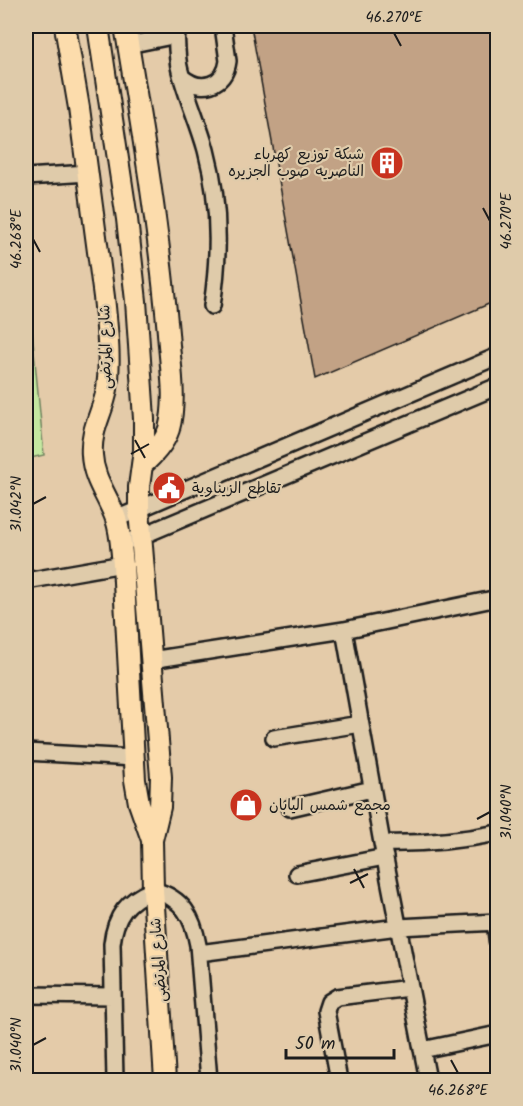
<svg xmlns="http://www.w3.org/2000/svg" width="523" height="1106" font-family="Kalam,'Playpen Sans Arabic',sans-serif">
  <style>
    .green { fill: #c4e7a0; stroke: #70825e; stroke-width: 1.5 }
    .building { fill: #c2a285; stroke: #1c1c1c; stroke-width: 1.5 }
    .lines { fill: none; stroke-linecap: round; stroke-linejoin: round }
    .minor-casing { stroke: #1c1c1c; stroke-width: 20 }
    .major-casing { stroke: #1c1c1c; stroke-width: 24 }
    .minor { stroke: #dfcbaa; stroke-width: 15 }
    .major { stroke: #fcdcac; stroke-width: 20 }
    .ticks { fill: none; stroke: #1c1c1c; stroke-width: 2 }
    .labels { text-anchor: middle; stroke-width: 4.5; stroke-linejoin: round; paint-order: stroke }
    .poi-label { font-size: 15px; fill: #1c1c1c; stroke: #dfcbaa; text-anchor: start }
    .street-label { font-size: 15px; fill: #1c1c1c; stroke: #dfcbaa }
    .neatline { fill: none; stroke: #1c1c1c; stroke-width: 2 }
    .ticks-label { font-size: 15px; text-anchor: middle; fill: #1c1c1c }
  </style>
  <rect width="100%" height="100%" fill="#e4cba9"/>
  <filter id="ink" filterUnits="userSpaceOnUse"><feTurbulence type="fractalNoise" baseFrequency=".0167" numOctaves="2"/><feDisplacementMap in="SourceGraphic" scale="12" xChannelSelector="R" yChannelSelector="G"/><feConvolveMatrix kernelMatrix="1 2 1 2 8 2 1 2 1" color-interpolation-filters="sRGB"/></filter>
  <g filter="url(#ink)">
    <path class="green" d="M26,267L44,455L26,459Z"/>
    <path class="building" d="M251,26H498V300L315,379Z"/>
    <g class="lines">
      <g class="minor-casing">
        <path id="minor" d="M176,26C177,41 176,57 180,71C187,98 199,124 206,150C220,202 220,253 212,306
          M128,45L177,35
          M182,77C200,93 225,86 228,61L223,26
          M26,177L88,173
          M116,519L498,356
          M132,540L498,386
          M26,581L123,564
          M344,630L382,843L428,1080
          M151,660L344,630L498,598
          M274,738L360,724
          M26,752L134,758
          M290,808L372,789
          M382,843C422,844 459,841 498,833
          M297,874L385,857
          M495,922L498,946
          M199,953L398,927L498,922
          M26,995L113,996
          M422,1050L498,1034
          M115,1080L112,944C115,916 127,900 153,890C183,898 193,917 198,945L209,1080
          M339,1080L326,1011L329,1002L337,997L410,988"/>
      </g>
      <g class="major-casing">
        <path id="major" d="M65,26L79,108L104,297C107,327 111,359 107,389C103,413 90,429 92,455C93,479 108,496 116,519C121,533 121,549 123,564L135,780L139,803L152,840
          M98,26L127,219L136,301L144,419V450L139,487V510L161,777L160,807L152,840L153,890L165,1080
          M125,26C142,128 159,230 168,333C170,364 177,399 169,429C164,444 153,455 142,465"/>
      </g>
      <use href="#minor" class="minor"/>
      <use href="#major" class="major"/>
    </g>
  </g>
  <path class="ticks" d="M394,33L401,46M483,208L490,221M33,239L40,252M135,440L145,458M131,454L149,444M33,504L46,497M477,819L490,812M354,869L364,888M350,883L368,874M33,1045L46,1038M451,1060L458,1073"/>
  <defs>
    <g id="building-disc" transform="scale(1.725)"><circle r="9.5" fill="#c8321e" stroke="#dfcbaa"/><path d="M-4-6H4V6H1V3H-1V6H-4ZM-2.5-4.3h1.7v1.8h-1.7ZM.8-4.3h1.7v1.8H.8ZM-2.5-1h1.7V.8h-1.7ZM.8-1h1.7V.8H.8Z" fill="#fff"/></g>
    <g id="civic-disc" transform="scale(1.725)"><circle r="9.5" fill="#c8321e" stroke="#dfcbaa"/><path d="M-.6-6.5H3V-4.5H.6V-3L4-1V1h2V6H-6V1h2V-1L-.6-3ZM-1.2 2.5V6h2.4V2.5Z" fill="#fff"/></g>
    <g id="shop-disc" transform="scale(1.725)"><circle r="9.5" fill="#c8321e" stroke="#dfcbaa"/><path d="M-5-2.5h2.3a2.7 3.5 0 0 1 5.4 0H5L5.5 6h-11ZM-1.5-2.5h3a1.5 2.3 0 0 0-3 0Z" fill="#fff"/></g>
  </defs>
  <g fill-rule="evenodd">
    <use href="#building-disc" x="387" y="163"/>
    <use href="#civic-disc" x="169" y="488"/>
    <use href="#shop-disc" x="246" y="805"/>
  </g>
  <g class="labels">
    <g class="poi-label">
      <text x="364" y="159" text-anchor="end">شبكة توزيع كهرباء<tspan x="364" dy="17">الناصريه صوب الجزيره</tspan></text>
      <text x="192" y="493">تقاطع الزيناوية</text>
      <text x="269" y="810">مجمع شمس اليابان</text>
    </g>
    <g class="street-label">
      <text transform="translate(105 347) rotate(-91)" y="5">شارع المرتضى</text>
      <text transform="translate(158 960) rotate(-94)" y="5">شارع المرتضى</text>
    </g>
  </g>
  <rect width="523" height="1106" fill="none" stroke="#dfcbaa" stroke-width="66"/>
  <path d="M286 1049v9h108v-9" fill="none" stroke="#1c1c1c" stroke-width="3"/>
  <text x="295" y="1049" font-size="18" fill="#1c1c1c" stroke="#dfcbaa" stroke-width="4.5" paint-order="stroke">50 m</text>
  <rect x="33" y="33" width="457" height="1040" class="neatline"/>
  <g class="ticks-label">
    <text x="394" y="22">46.270°E</text>
    <text transform="translate(506 221) rotate(-90)" y="5">46.270°E</text>
    <text transform="translate(16 239) rotate(-90)" y="5">46.268°E</text>
    <text transform="translate(16 504) rotate(-90)" y="5">31.042°N</text>
    <text transform="translate(506 812) rotate(-90)" y="5">31.040°N</text>
    <text transform="translate(16 1045) rotate(-90)" y="5">31.040°N</text>
    <text x="458" y="1095">46.268°E</text>
  </g>
</svg>
